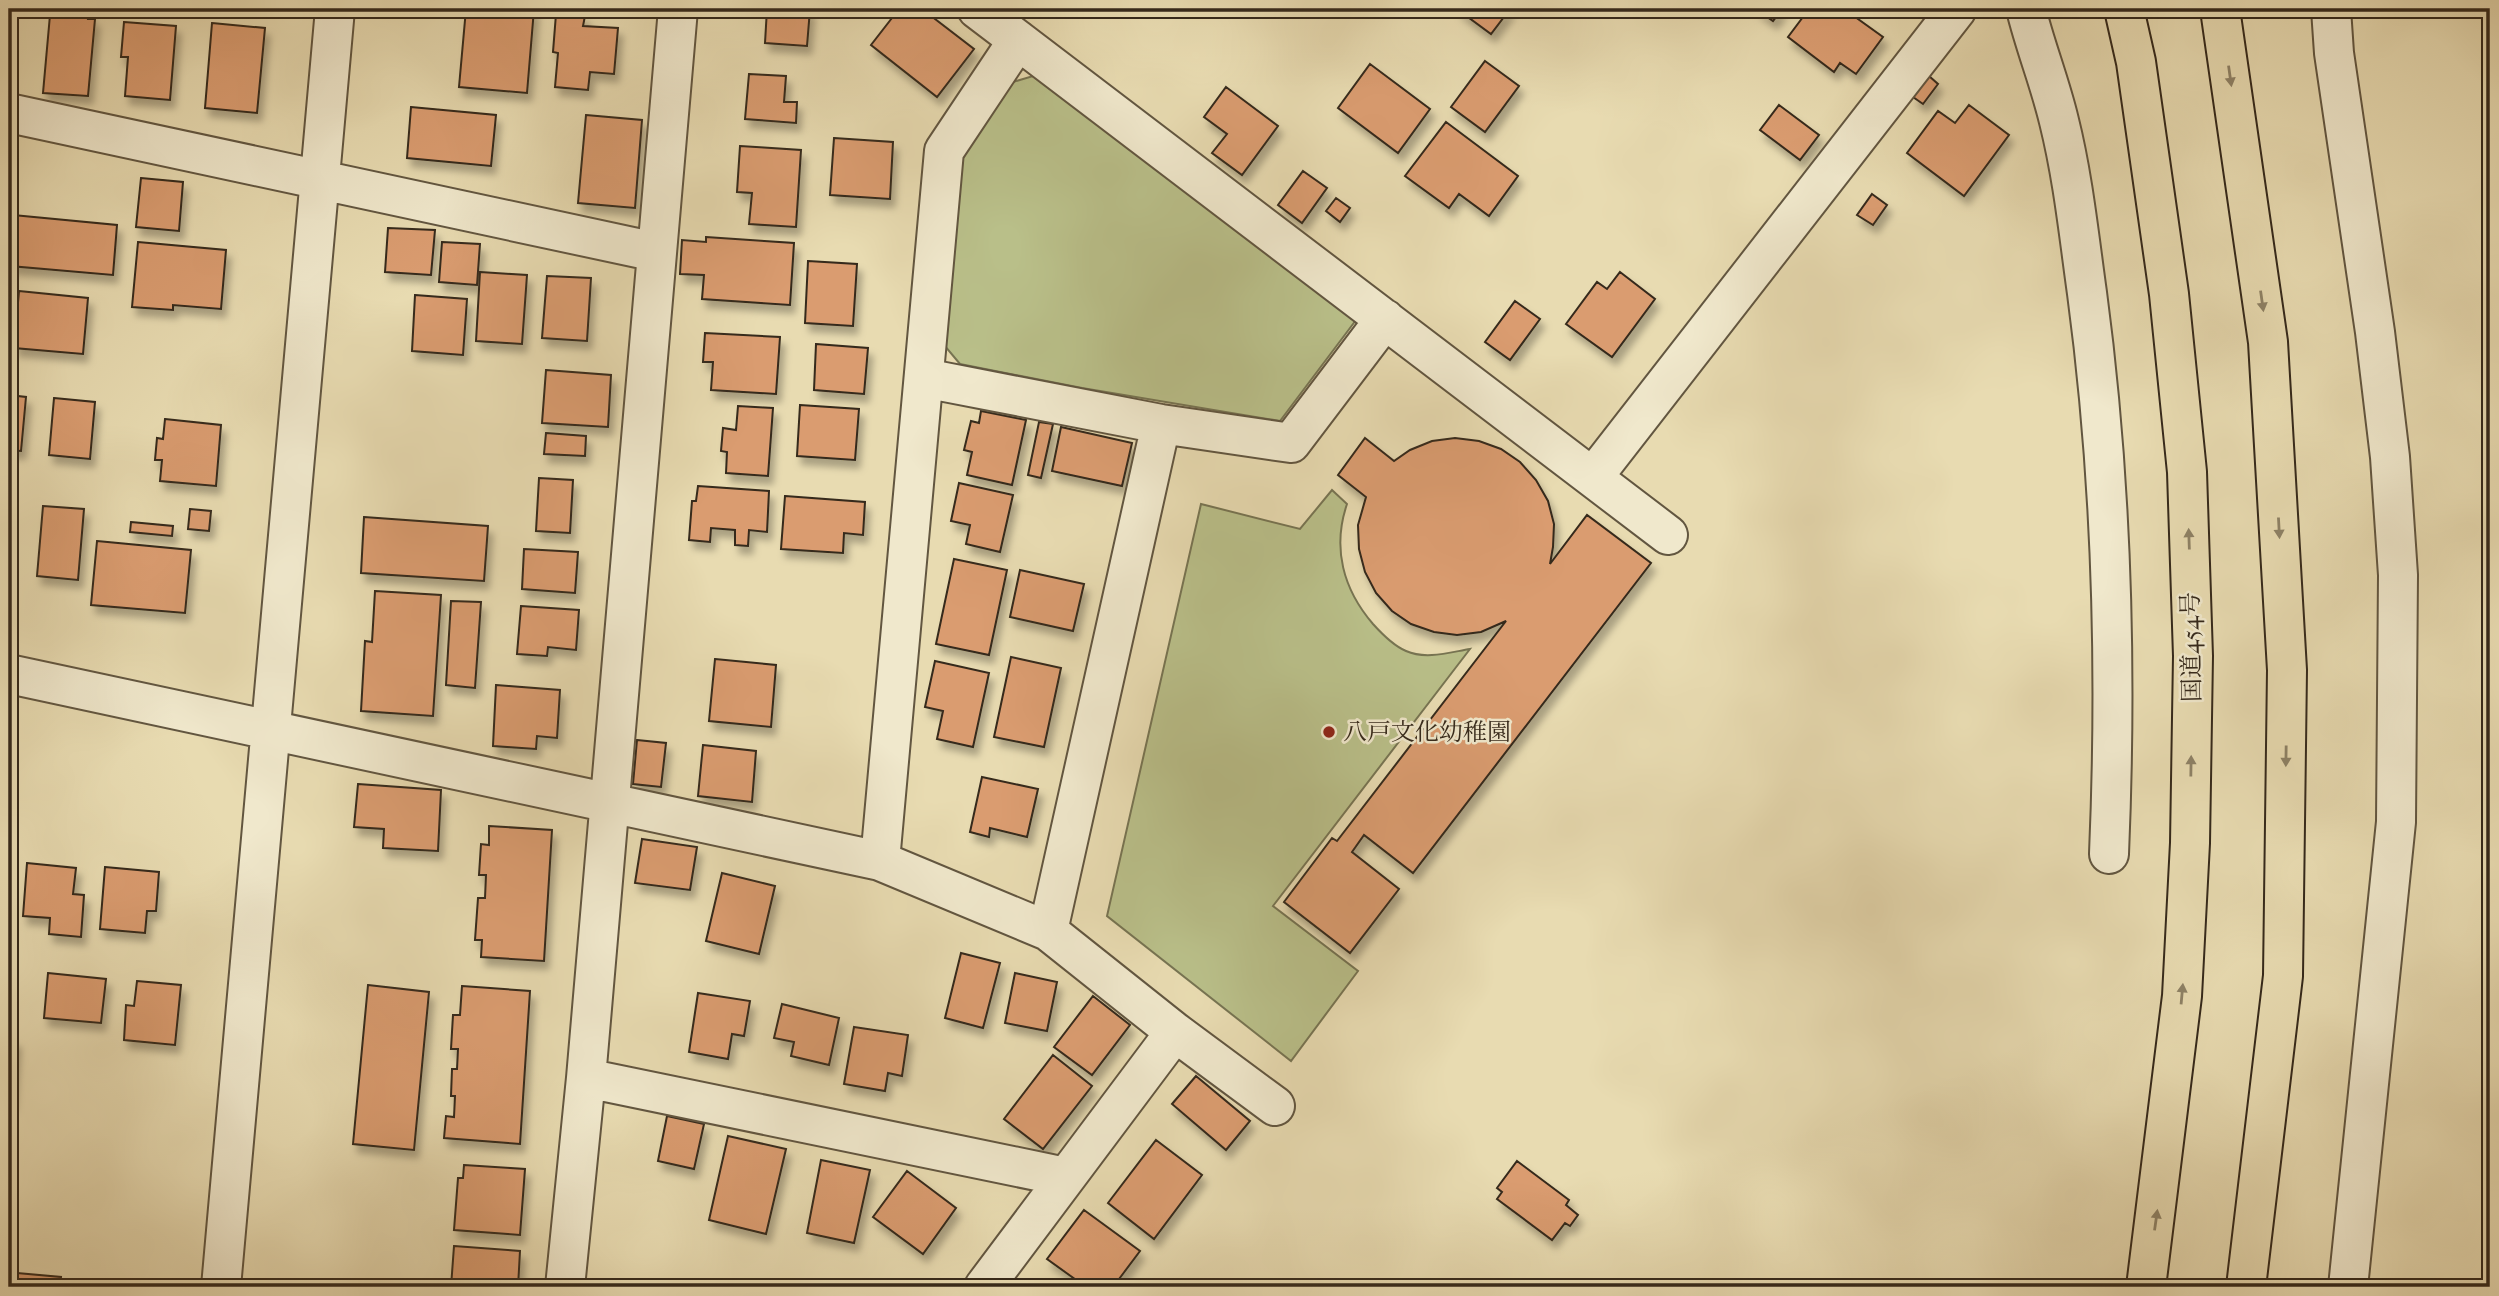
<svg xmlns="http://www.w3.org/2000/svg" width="2499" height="1296" font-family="'IM FELL French Canon','Noto Serif JP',serif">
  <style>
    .green { fill: #b9bf89; stroke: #777452; stroke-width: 2 }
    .building { fill: #da9c70; stroke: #35291b; stroke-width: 2; filter: url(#shadow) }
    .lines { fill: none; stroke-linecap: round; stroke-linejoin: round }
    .minor-casing { stroke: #625640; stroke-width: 42 }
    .highway-casing { stroke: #35291b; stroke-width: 42 }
    .minor { stroke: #f0e8cc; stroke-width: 38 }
    .highway { stroke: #e8dbb1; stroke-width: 38 }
    .oneway { fill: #8e8266 }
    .poi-dot { fill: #8f2418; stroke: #f0e8cc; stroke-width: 2.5 }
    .labels { text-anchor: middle; stroke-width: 5; stroke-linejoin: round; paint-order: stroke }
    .street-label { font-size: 24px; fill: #35291b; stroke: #f0e8cc }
    .poi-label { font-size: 24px; fill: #35291b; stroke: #f0e8cc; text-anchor: start }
  </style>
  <defs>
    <filter id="shadow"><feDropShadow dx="4.5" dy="8" stdDeviation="3.5" flood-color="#0004"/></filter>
  </defs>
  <rect width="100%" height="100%" fill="#e8dbb1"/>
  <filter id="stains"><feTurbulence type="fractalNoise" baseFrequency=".00286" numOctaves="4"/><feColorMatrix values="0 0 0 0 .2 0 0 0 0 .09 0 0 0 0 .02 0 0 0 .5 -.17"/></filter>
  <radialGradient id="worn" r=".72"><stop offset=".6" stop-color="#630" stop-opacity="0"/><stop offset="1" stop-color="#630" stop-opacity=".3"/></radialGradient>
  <path class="green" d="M1033,76L1356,320L1280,421L1082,388L960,364L944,345L959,162L1013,82Z
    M1332,490L1347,504C1332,548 1343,589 1373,624C1382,634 1394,646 1406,651C1426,660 1451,652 1470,649L1273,906L1358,971L1291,1061L1107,916L1201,504L1300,529Z"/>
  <path class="building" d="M62,9L89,10L88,19H95L88,96L43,93L50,15L62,16Z
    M466,9H534L527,93L459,87Z
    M767,9H810L807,46L765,43Z
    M899,9H922L974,49L937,97L871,45Z
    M1457,9H1510L1491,34Z
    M1756,9H1782L1773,21Z
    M1809,9H1844L1883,37L1856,74L1840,63L1834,72L1788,37Z
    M556,14L585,16L583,26L618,28L614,74L590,72L588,90L555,87L558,53L553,52Z
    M124,22L176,26L170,100L125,96L128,57H121Z
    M212,23L265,28L257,113L205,108Z
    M1485,61L1519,86L1485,132L1451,107Z
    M1370,64L1430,109L1398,153L1338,108Z
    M749,74L786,76L784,102H797L796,123L745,119Z
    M1929,76L1938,84L1923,104L1913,97Z
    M1226,87L1278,126L1242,175L1212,153L1227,134L1204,117Z
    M1779,105L1819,135L1800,160L1760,130Z
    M1969,105L2009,135L1964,196L1907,153L1938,111L1955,123Z
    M411,107L496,115L491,166L407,158Z
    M586,115L642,120L635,208L578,203Z
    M1446,122L1518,176L1489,216L1459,194L1449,208L1405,176Z
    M834,138L893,142L890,199L830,195Z
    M740,146L801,150L796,227L749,224L752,193L737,192Z
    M1303,171L1327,188L1302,223L1278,205Z
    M141,178L183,182L179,231L136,227Z
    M1872,194L1887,205L1873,225L1857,215Z
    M1336,198L1350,208L1340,222L1326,211Z
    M13,215L117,225L113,275L10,266Z
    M388,228L435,230L431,275L385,272Z
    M706,237L794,243L790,305L702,299L704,275L680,274L682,240L706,242Z
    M138,242L226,250L221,309L173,305V310L132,307Z
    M442,242L480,244L477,285L439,282Z
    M808,261L857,264L853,326L805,323Z
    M480,272L527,275L522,344L476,341Z
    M1620,272L1655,299L1612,357L1566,324L1597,282L1607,289Z
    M547,276L591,278L587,341L542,338Z
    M19,291L88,298L83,354L14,348Z
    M415,295L467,299L463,355L412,351Z
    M1515,301L1540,319L1510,360L1485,342Z
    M705,333L780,337L776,394L711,390L713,362H703Z
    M816,344L868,348L864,394L814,390Z
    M546,370L611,375L608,427L542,423Z
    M9,395L26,397L21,451L9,450Z
    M54,398L95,402L90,459L49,455Z
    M800,405L859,409L855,460L797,456Z
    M738,406L773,408L768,476L726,473L727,452L721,451L723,428L736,430Z
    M981,411L1026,420L1012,485L967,475L972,452L964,450L971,421L979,423Z
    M165,419L221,425L216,486L160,481L162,460H155L157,438L163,439Z
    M1039,422L1053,424L1041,478L1028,475Z
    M1061,427L1132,443L1122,486L1052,471Z
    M546,433L586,436L585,456L544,454Z
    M1365,438L1394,461L1410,450L1432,441L1455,438L1479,441L1501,449L1520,462L1536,480L1548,501L1554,524L1553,547L1550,564L1587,515L1651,563L1413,873L1364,835L1352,852L1399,889L1350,953L1284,902L1332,838L1337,841L1506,621L1481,632L1457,635L1434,632L1411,624L1392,611L1376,593L1365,572L1359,549L1358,525L1366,497L1338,475Z
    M539,478L573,480L570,533L536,531Z
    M959,483L1013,495L1000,552L966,544L970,525L951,521Z
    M698,486L769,491L767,532L749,530L748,546L735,545V530L711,528L710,542L689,540L692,501H696Z
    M785,496L865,502L863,535L844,533L843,553L781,549Z
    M43,506L84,509L78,580L37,576Z
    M190,509L211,511L209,531L188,529Z
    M364,517L488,526L484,581L361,573Z
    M131,522L173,526L172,536L130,532Z
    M97,541L191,550L185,613L91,605Z
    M524,549L578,552L575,593L522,589Z
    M954,559L1007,570L989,655L936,644Z
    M1020,570L1084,584L1073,631L1010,617Z
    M375,591L441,595L433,716L361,711L365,641L372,642Z
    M451,601L481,602L475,688L446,685Z
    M521,606L579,610L576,650L548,647L547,656L517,654Z
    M1011,657L1061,668L1044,747L994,737Z
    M715,659L776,665L771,727L709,721Z
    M935,661L989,673L973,747L937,739L943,711L925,707Z
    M496,685L560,690L557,738L537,736L536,749L493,746Z
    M637,740L666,743L661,787L633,784Z
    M703,745L756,751L752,802L698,796Z
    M982,777L1038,789L1027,837L990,828L989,837L970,832Z
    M358,784L441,790L438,851L383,848L384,829L354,827Z
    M489,826L552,830L544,961L481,957L482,940H475L478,898H485L486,875H479L481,844L489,845Z
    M642,839L697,847L690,890L635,883Z
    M27,863L76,868L73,894L84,895L81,937L49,934L50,918L23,916Z
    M105,867L159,872L156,911H147L145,933L100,929Z
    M722,873L775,886L759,954L706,941Z
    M961,953L1000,963L983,1028L945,1018Z
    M48,973L106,979L101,1023L44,1018Z
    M1015,973L1057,982L1047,1031L1005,1023Z
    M137,981L181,985L175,1045L124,1040L126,1005L134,1006Z
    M368,985L429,992L414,1150L353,1144Z
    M462,986L530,991L520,1144L444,1138L446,1116L454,1117L455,1096H451L452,1069H457L458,1049H451L453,1015H460Z
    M698,993L750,1001L744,1036L732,1034L728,1059L689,1052Z
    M1093,996L1130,1025L1092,1075L1054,1047Z
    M782,1004L839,1018L829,1065L791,1056L794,1042L774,1038Z
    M854,1027L908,1035L902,1076L888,1073L885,1091L844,1084Z
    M9,1039L16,1040L11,1103H9Z
    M1053,1055L1092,1086L1043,1149L1004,1119Z
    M1196,1076L1250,1121L1226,1150L1172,1104Z
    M667,1116L704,1124L694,1169L658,1161Z
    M728,1136L786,1149L766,1234L709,1220Z
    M1156,1140L1202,1175L1154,1239L1108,1203Z
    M821,1160L870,1170L854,1243L807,1233Z
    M1517,1161L1569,1200L1566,1205L1578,1215L1570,1226L1565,1223L1552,1240L1497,1199L1502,1192L1497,1188Z
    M464,1165L525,1169L520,1235L454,1230L458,1178H463Z
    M907,1171L956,1208L923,1254L873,1217Z
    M1084,1210L1140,1251L1113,1287H1086L1047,1259Z
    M454,1246L520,1251L518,1287H451Z
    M17,1273L61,1277L60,1287H16Z
    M107,1280L153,1284V1287H106Z"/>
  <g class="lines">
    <g class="minor-casing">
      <path id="minor" d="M977,9L1668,535
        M2026,9C2035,46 2050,83 2059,121C2073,177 2079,236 2087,293C2112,479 2117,667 2109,854
        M2331,9L2334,53L2375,332L2390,457L2398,575L2396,822L2348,1287
        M9,113L656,252
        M924,378L1161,424L1291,443L1385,319
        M1593,477L1957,9
        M9,674L880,861L1048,931L1175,1032L984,1287
        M880,861L944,151L1018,40
        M1048,931L1161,424
        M1175,1032L1275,1106
        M586,1078L1066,1177
        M221,1287L335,9
        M565,1287L586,1078L678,9"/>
    </g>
    <g class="highway-casing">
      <path id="highway" d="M2124,9L2136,62L2169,294L2187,472L2193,656L2190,843L2182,996L2146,1287
        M2220,9L2268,342L2287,670L2283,976L2246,1287"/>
    </g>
    <use href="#minor" class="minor"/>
    <use href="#highway" class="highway"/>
  </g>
  <defs><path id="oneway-solid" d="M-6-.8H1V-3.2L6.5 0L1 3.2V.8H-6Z" transform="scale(1.75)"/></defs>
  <g class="oneway">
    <use href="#oneway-solid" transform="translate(2230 76) rotate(82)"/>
    <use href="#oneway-solid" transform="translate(2262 301) rotate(82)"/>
    <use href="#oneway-solid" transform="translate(2279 528) rotate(87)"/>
    <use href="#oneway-solid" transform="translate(2189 539) rotate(-92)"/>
    <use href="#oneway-solid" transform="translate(2286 756) rotate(91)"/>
    <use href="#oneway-solid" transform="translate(2191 766) rotate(-89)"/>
    <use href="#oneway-solid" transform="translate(2182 994) rotate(-85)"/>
    <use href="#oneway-solid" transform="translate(2156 1220) rotate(-82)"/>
  </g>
  <circle class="poi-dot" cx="1329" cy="732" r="7"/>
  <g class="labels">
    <g class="street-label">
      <text transform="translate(2191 647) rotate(-91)" y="8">国道454号</text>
    </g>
    <g class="poi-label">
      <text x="1343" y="740">八戸文化幼稚園</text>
    </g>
  </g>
  <rect width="2499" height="1296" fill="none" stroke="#e8dbb1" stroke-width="35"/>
  <rect x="10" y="10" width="2478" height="1275" fill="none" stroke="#35291b" stroke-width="3.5"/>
  <rect x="18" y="18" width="2464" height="1261" fill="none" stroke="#35291b" stroke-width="2"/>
  <rect width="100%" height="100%" filter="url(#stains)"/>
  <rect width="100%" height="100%" fill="url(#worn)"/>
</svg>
